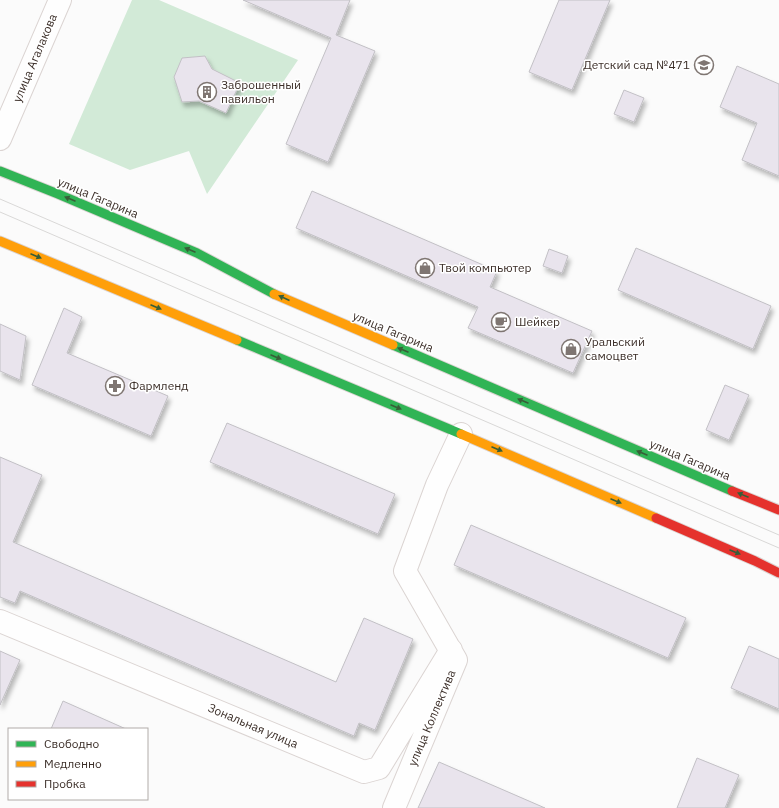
<svg xmlns="http://www.w3.org/2000/svg" width="779" height="808" font-family="'IBM Plex Sans',sans-serif">
  <style>
    .green { fill: #d2ead7 }
    .building { fill: #e9e4ed; stroke: #c2c0c5; filter: url(#shadow) }
    .lines { fill: none; stroke-linecap: round; stroke-linejoin: round }
    .street-casing { stroke: #dbd4d2; stroke-width: 24 }
    .fast-casing { stroke: #dbd4d2; stroke-width: 11 }
    .slow-casing { stroke: #dbd4d2; stroke-width: 11 }
    .jam-casing { stroke: #dbd4d2; stroke-width: 11 }
    .street { stroke: #fefefe; stroke-width: 22 }
    .fast { stroke: #30b455; stroke-width: 9 }
    .slow { stroke: #ff9f0a; stroke-width: 9 }
    .jam { stroke: #e5322d; stroke-width: 9 }
    .tram { stroke: #d9d8d7; stroke-width: 1 }
    .oneway { fill: #385e38 }
    .labels { text-anchor: middle; stroke-width: 3; stroke-linejoin: round; paint-order: stroke }
    .street-label { font-size: 12px; fill: #3c2f29; stroke: #fff }
    .poi-label { font-size: 12px; fill: #3c2f29; stroke: #fff; text-anchor: start }
  </style>
  <defs>
    <filter id="shadow"><feDropShadow dx="2.5" dy="4.5" stdDeviation="2" flood-color="#0004"/></filter>
  </defs>
  <rect width="100%" height="100%" fill="#fbfbfb"/>
  <path class="green" d="M132,0H159L298,60L207,194L189,151L130,170L69,144Z"/>
  <path class="building" d="M243,0H350L336,35L375,51L328,162L286,144L331,38Z
    M559,0H610L572,90L529,72Z
    M205,56L212,69L240,83L226,113L199,101L182,102L174,77L182,58Z
    M737,66L779,84V176L742,160L757,123L720,107Z
    M624,90L644,98L634,122L614,114Z
    M312,191L497,271L490,287L592,331L573,373L468,328L478,307L296,228Z
    M636,248L771,306L753,349L618,290Z
    M549,249L568,256L562,273L543,266Z
    M64,308L82,317L67,353L168,396L151,436L32,385Z
    M0,324L26,336L20,380L0,371Z
    M725,385L749,395L729,440L706,430Z
    M227,423L395,494L378,534L210,462Z
    M0,457L42,475L13,542L336,682L364,618L413,639L375,730L359,723L354,736L20,591L15,603L0,597Z
    M471,525L686,618L668,658L454,565Z
    M749,646L779,659V709L731,688Z
    M0,651L20,660L0,705Z
    M63,701L126,729H51Z
    M697,758L739,775L725,808H677Z
    M439,762L545,808H418Z"/>
  <g class="lines">
    <g class="street-casing">
      <path id="street" d="M0,139L60,0
        M0,621L364,772L379,768L451,650
        M394,808L456,660L405,571L437,485L461,434"/>
    </g>
    <g class="fast-casing">
      <path id="fast" d="M0,171L58,194L197,253L274,294
        M237,340L461,434
        M393,345L732,491"/>
    </g>
    <g class="slow-casing">
      <path id="slow" d="M0,241L237,340
        M274,294L393,345
        M461,434L656,518"/>
    </g>
    <g class="jam-casing">
      <path id="jam" d="M732,491L779,510
        M656,518L755,561L779,573"/>
    </g>
    <use href="#street" class="street"/>
    <use href="#fast" class="fast"/>
    <use href="#slow" class="slow"/>
    <use href="#jam" class="jam"/>
    <path class="tram" d="M0,199L779,535
      M0,212L779,548"/>
  </g>
  <defs><path id="oneway-solid" d="M-6-.8H1V-3.2L6.5 0L1 3.2V.8H-6Z"/></defs>
  <g class="oneway">
    <use href="#oneway-solid" transform="translate(70 199) rotate(-157)"/>
    <use href="#oneway-solid" transform="translate(190 250) rotate(-157)"/>
    <use href="#oneway-solid" transform="translate(36 256) rotate(23)"/>
    <use href="#oneway-solid" transform="translate(284 298) rotate(-156)"/>
    <use href="#oneway-solid" transform="translate(156 307) rotate(23)"/>
    <use href="#oneway-solid" transform="translate(403 350) rotate(-157)"/>
    <use href="#oneway-solid" transform="translate(276 357) rotate(23)"/>
    <use href="#oneway-solid" transform="translate(523 401) rotate(-157)"/>
    <use href="#oneway-solid" transform="translate(396 407) rotate(23)"/>
    <use href="#oneway-solid" transform="translate(497 449) rotate(23)"/>
    <use href="#oneway-solid" transform="translate(642 453) rotate(-157)"/>
    <use href="#oneway-solid" transform="translate(743 495) rotate(-158)"/>
    <use href="#oneway-solid" transform="translate(616 501) rotate(23)"/>
    <use href="#oneway-solid" transform="translate(735 552) rotate(23)"/>
  </g>
  <defs>
    <g id="school-ring" transform="scale(1)"><circle r="9.5" fill="#fff" stroke="#7f7672" stroke-width="1.5"/><path d="M0-5L7-2L0 1L-7-2ZM-4 1L0 2.5L4 1V4Q0 6-4 4Z" fill="#7f7672"/></g>
    <g id="building-ring" transform="scale(1)"><circle r="9.5" fill="#fff" stroke="#7f7672" stroke-width="1.5"/><path d="M-4-6H4V6H1V3H-1V6H-4ZM-2.5-4.3h1.7v1.8h-1.7ZM.8-4.3h1.7v1.8H.8ZM-2.5-1h1.7V.8h-1.7ZM.8-1h1.7V.8H.8Z" fill="#7f7672"/></g>
    <g id="shop-ring" transform="scale(1)"><circle r="9.5" fill="#fff" stroke="#7f7672" stroke-width="1.5"/><path d="M-5-2.5h2.3a2.7 3.5 0 0 1 5.4 0H5L5.5 6h-11ZM-1.5-2.5h3a1.5 2.3 0 0 0-3 0Z" fill="#7f7672"/></g>
    <g id="cafe-ring" transform="scale(1)"><circle r="9.5" fill="#fff" stroke="#7f7672" stroke-width="1.5"/><path d="M-5.5-4.5H6V0H3Q3 3.5 0 3.5H-2.5Q-5.5 3.5-5.5 0ZM3-3.2v2h1.7v-2ZM-6 4.5H4V6H-6Z" fill="#7f7672"/></g>
    <g id="pharmacy-ring" transform="scale(1)"><circle r="9.5" fill="#fff" stroke="#7f7672" stroke-width="1.5"/><path d="M-2-6h4v4h4v4h-4v4h-4v-4h-4v-4h4Z" fill="#7f7672"/></g>
  </defs>
  <g fill-rule="evenodd">
    <use href="#school-ring" x="704" y="65"/>
    <use href="#building-ring" x="207" y="92"/>
    <use href="#shop-ring" x="425" y="268"/>
    <use href="#cafe-ring" x="501" y="322"/>
    <use href="#shop-ring" x="571" y="349"/>
    <use href="#pharmacy-ring" x="115" y="386"/>
  </g>
  <g class="labels">
    <g class="street-label">
      <text transform="translate(35 58) rotate(-67)" y="4">улица Агалакова</text>
      <text transform="translate(98 198) rotate(23)" y="4">улица Гагарина</text>
      <text transform="translate(393 332) rotate(23)" y="4">улица Гагарина</text>
      <text transform="translate(690 460) rotate(23)" y="4">улица Гагарина</text>
      <text transform="translate(432 718) rotate(-67)" y="4">улица Коллектива</text>
      <text transform="translate(253 726) rotate(23)" y="4">Зональная улица</text>
    </g>
    <g class="poi-label">
      <text x="690" y="69" text-anchor="end">Детский сад №471</text>
      <text x="221" y="89">Заброшенный<tspan x="221" dy="14">павильон</tspan></text>
      <text x="439" y="272">Твой компьютер</text>
      <text x="515" y="326">Шейкер</text>
      <text x="585" y="346">Уральский<tspan x="585" dy="14">самоцвет</tspan></text>
      <text x="129" y="390">Фармленд</text>
    </g>
  </g>
  <rect x="8" y="728" width="140" height="72" fill="#ffffff" stroke="#b1aca9"/>
  <rect x="16" y="741" width="20" height="6" fill="#30b455" stroke="#b1aca9"/>
  <text x="44" y="748" font-size="12" fill="#3c2f29">Свободно</text>
  <rect x="16" y="761" width="20" height="6" fill="#ff9f0a" stroke="#b1aca9"/>
  <text x="44" y="768" font-size="12" fill="#3c2f29">Медленно</text>
  <rect x="16" y="781" width="20" height="6" fill="#e5322d" stroke="#b1aca9"/>
  <text x="44" y="788" font-size="12" fill="#3c2f29">Пробка</text>
</svg>
